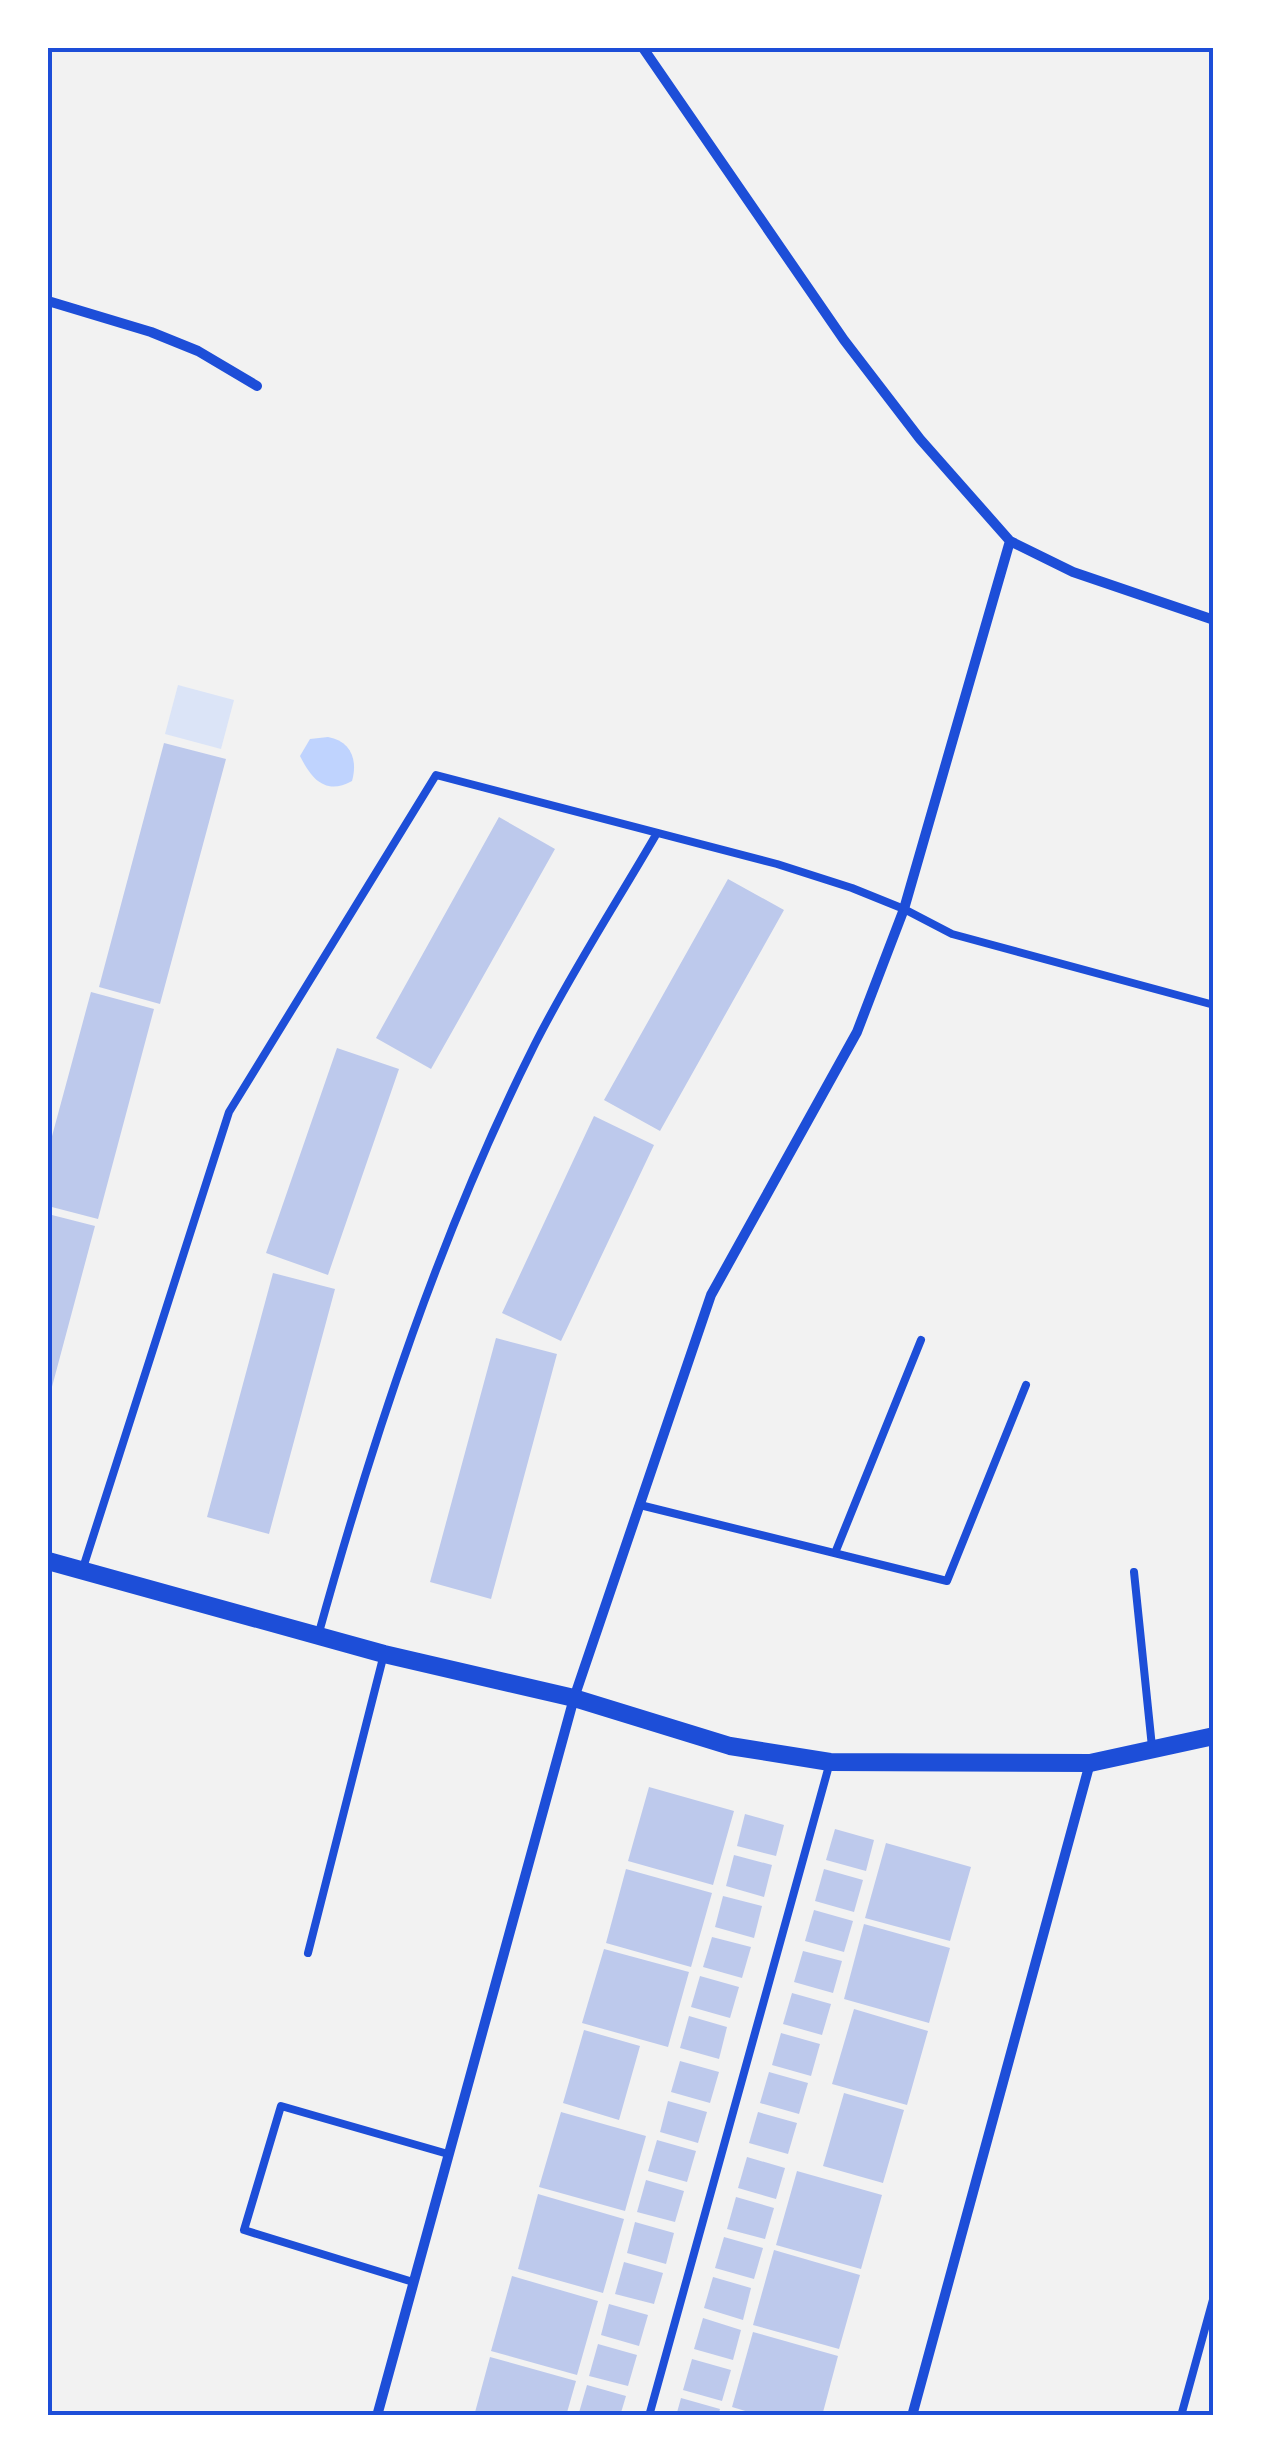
<svg xmlns="http://www.w3.org/2000/svg" width="1261" height="2463" font-family="Ubuntu,sans-serif">
  <style>
    .green { fill: #dbe4f7 }
    .water { fill: #bfd3fe }
    .building { fill: #bdc9ec }
    .lines { fill: none; stroke-linecap: round; stroke-linejoin: round }
    .service { stroke: #1d4ed8; stroke-width: 8 }
    .minor { stroke: #1d4ed8; stroke-width: 10 }
    .tertiary { stroke: #1d4ed8; stroke-width: 18 }
    .neatline { fill: none; stroke: #1d4ed8; stroke-width: 4 }
  </style>
  <rect width="100%" height="100%" fill="#f2f2f2"/>
  <path class="green" d="M178,685L234,700L221,749L165,734Z"/>
  <path class="water" d="M328,737C351,741 358,760 352,781C325,796 311,778 300,756L310,739Z"/>
  <path class="building" d="M164,743L226,759L160,1004L99,987Z
    M499,817L555,849L431,1069L376,1038Z
    M728,879L784,910L660,1131L604,1100Z
    M91,992L154,1009L98,1219L48,1206V1151Z
    M337,1048L399,1069L328,1275L266,1253Z
    M594,1116L654,1145L561,1341L502,1313Z
    M48,1214L95,1226L49,1398H48Z
    M273,1273L335,1289L269,1534L207,1517Z
    M496,1338L557,1354L491,1599L430,1582Z
    M649,1787L734,1811L713,1885L628,1861Z
    M745,1814L784,1825L776,1856L737,1846Z
    M835,1829L874,1840L866,1871L826,1860Z
    M886,1843L971,1867L950,1941L865,1918Z
    M734,1855L772,1865L764,1897L726,1886Z
    M626,1869L712,1893L691,1967L606,1943Z
    M824,1869L863,1880L854,1912L815,1901Z
    M723,1896L762,1906L754,1938L715,1927Z
    M814,1910L853,1921L844,1952L805,1941Z
    M864,1924L950,1948L929,2023L844,1999Z
    M712,1937L751,1947L742,1978L703,1967Z
    M604,1949L689,1972L668,2047L582,2023Z
    M803,1951L842,1961L833,1993L794,1982Z
    M700,1976L739,1987L730,2018L691,2007Z
    M792,1993L831,2004L822,2035L783,2024Z
    M854,2009L928,2031L907,2105L832,2084Z
    M689,2016L727,2027L719,2059L680,2048Z
    M584,2030L640,2046L619,2120L563,2103Z
    M781,2033L820,2044L811,2076L772,2065Z
    M680,2061L719,2072L710,2103L671,2092Z
    M769,2072L808,2083L799,2114L760,2103Z
    M844,2093L904,2110L883,2183L823,2166Z
    M668,2101L707,2112L698,2143L660,2132Z
    M561,2112L646,2136L625,2211L539,2187Z
    M758,2112L797,2123L788,2154L749,2143Z
    M657,2140L696,2151L687,2182L648,2171Z
    M747,2157L785,2168L776,2199L738,2188Z
    M797,2171L882,2195L861,2269L776,2245Z
    M646,2180L684,2191L675,2222L637,2212Z
    M538,2194L624,2219L603,2293L518,2269Z
    M736,2197L774,2208L765,2239L727,2229Z
    M635,2222L674,2233L666,2264L627,2253Z
    M724,2237L763,2248L754,2279L715,2268Z
    M774,2250L860,2275L839,2349L753,2325Z
    M624,2262L663,2273L654,2304L615,2294Z
    M512,2276L598,2301L577,2375L491,2351Z
    M713,2277L751,2288L743,2320L704,2308Z
    M609,2304L648,2315L639,2346L601,2335Z
    M703,2318L741,2330L733,2360L694,2349Z
    M753,2332L838,2356L822,2416H762L732,2407Z
    M598,2344L637,2355L628,2386L589,2376Z
    M490,2357L576,2381L566,2416H474Z
    M692,2359L731,2370L722,2401L683,2390Z
    M587,2385L626,2396L620,2416H578Z
    M681,2398L720,2409L718,2416H676Z"/>
  <g class="lines">
    <path class="service" d="M640,1505L947,1581L1026,1385
      M835,1553L921,1340
      M82,1571L229,1112L436,775L777,864L852,888L904,909L952,934L1214,1005
      M1134,1572L1152,1747
      M318,1636C374,1434 441,1231 535,1044C572,971 617,902 657,833
      M308,1953L384,1654
      M413,2282L244,2230L281,2106L448,2154
      M649,2416L830,1762
      M1181,2416L1214,2296"/>
    <path class="minor" d="M643,48L844,340L920,439L1010,541L1073,572L1214,620
      M48,301L151,332L198,351L257,386
      M377,2416L574,1698L711,1295L857,1032L904,909L1010,541
      M912,2416L1090,1763"/>
    <path class="tertiary" d="M48,1561L384,1654L574,1698L730,1746L830,1762L1090,1763L1214,1736"/>
  </g>
  <rect width="1261" height="2463" fill="none" stroke="#ffffff" stroke-width="100"/>
  <rect x="50" y="50" width="1161" height="2363" class="neatline"/>
</svg>
